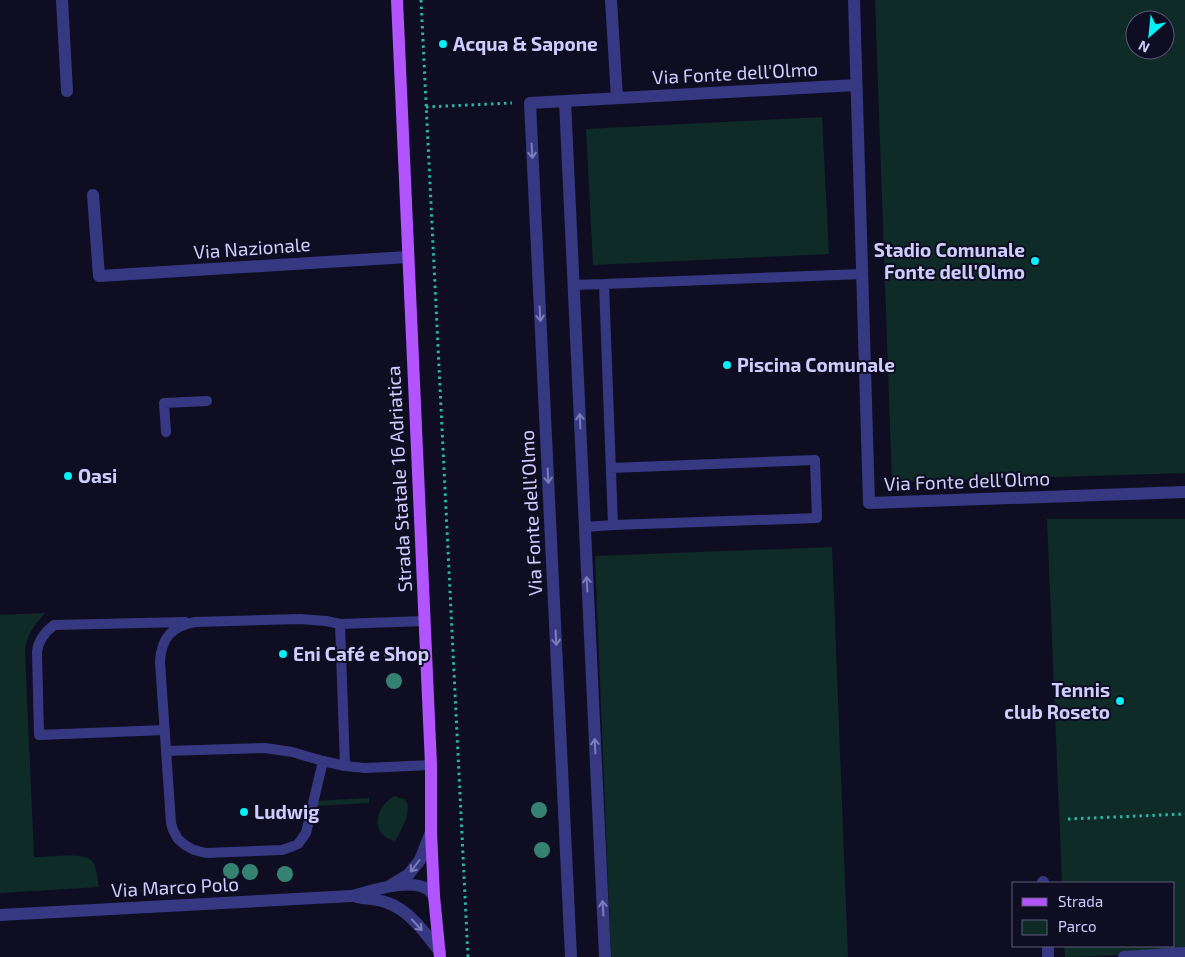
<svg xmlns="http://www.w3.org/2000/svg" width="1185" height="957" font-family="'Exo 2',sans-serif">
  <style>
    .green { fill: #0f2b28; fill-rule: evenodd }
    .lines { fill: none; stroke-linecap: round; stroke-linejoin: round }
    .path { stroke: #2bb5a3; stroke-width: 3; stroke-dasharray: 2.5 4; stroke-linecap: butt }
    .service { stroke: #363982; stroke-width: 10 }
    .minor { stroke: #363982; stroke-width: 12 }
    .primary { stroke: #b254ff; stroke-width: 12 }
    .tree { fill: #368272 }
    .oneway { stroke: #7b7cba }
    .poi-dot { fill: #00f2f8; stroke: #0f0d21; stroke-width: 2 }
    .labels { text-anchor: middle; stroke-width: 4; stroke-linejoin: round; paint-order: stroke }
    .poi-label { font-size: 19px; font-weight: bold; fill: #cfcdff; stroke: #0f0d21; text-anchor: start }
    .street-label { font-size: 19px; fill: #cfcdff; stroke: #0f0d21 }
  </style>
  <rect width="100%" height="100%" fill="#0f0d21"/>
  <path class="green" d="M875,0H1185V473L892,482ZM1135,20H1165V50H1135Z
    M822,117L829,254L593,265L586,129Z
    M1047,519H1185V953L1065,957L1064,946H1174V883H1062Z
    M832,547L848,957H611L595,556Z
    M45,613C34,625 26,636 25,652L34,857C48,858 82,851 92,861C97,867 97,879 99,887L0,893V615Z
    M396,796C396,797 403,799 404,799C415,807 400,833 395,841C389,839 381,836 379,829C374,817 384,799 396,796Z
    M369,798V803L315,806V801Z"/>
  <g class="lines">
    <path class="path" d="M421,0L468,957
      M426,107L512,103
      M1068,819L1185,814"/>
    <path class="service" d="M604,284L862,274
      M573,285L604,284C607,364 610,445 613,525L817,518L815,460L611,468
      M166,432L164,403L207,401
      M585,527L613,525
      M340,624L345,766
      M165,730L39,735L37,652C38,640 45,632 54,625L185,622
      M166,751L265,748L292,752L323,761L345,766L365,768L431,765
      M323,761L306,833L298,844L291,847L282,850L206,853L194,850L185,845L178,839L173,830L171,823L160,662C161,638 172,626 195,622L300,619L326,621L340,624L424,621"/>
    <path class="minor" d="M62,0L67,91
      M611,0L617,98
      M854,0L869,503L1185,492
      M565,101L605,957
      M93,195L99,276L408,257
      M1043,882V883
      M391,885L409,874L420,860L431,832
      M357,897C367,899 379,899 388,903C409,910 427,935 440,952
      M0,915L352,896C371,891 411,877 429,890C431,892 433,894 434,896
      M1048,946V957
      M571,957L530,103L856,85
      M1124,957L1185,953"/>
    <path class="primary" d="M397,0L431,765V832L434,896L440,957"/>
  </g>
  <g class="tree">
    <circle cx="392" cy="654" r="8"/>
    <circle cx="394" cy="681" r="8"/>
    <circle cx="539" cy="810" r="8"/>
    <circle cx="542" cy="850" r="8"/>
    <circle cx="231" cy="871" r="8"/>
    <circle cx="250" cy="872" r="8"/>
    <circle cx="285" cy="874" r="8"/>
  </g>
  <defs><path id="oneway-shaft" d="M-6 0H5M1.5-3L5.5 0L1.5 3" fill="none" stroke-width="1.6" stroke-linecap="round" stroke-linejoin="round" transform="scale(1.25)"/></defs>
  <g class="oneway">
    <use href="#oneway-shaft" transform="translate(532 151) rotate(87)"/>
    <use href="#oneway-shaft" transform="translate(540 314) rotate(87)"/>
    <use href="#oneway-shaft" transform="translate(580 421) rotate(-93)"/>
    <use href="#oneway-shaft" transform="translate(548 476) rotate(87)"/>
    <use href="#oneway-shaft" transform="translate(587 584) rotate(-93)"/>
    <use href="#oneway-shaft" transform="translate(556 638) rotate(87)"/>
    <use href="#oneway-shaft" transform="translate(595 746) rotate(-93)"/>
    <use href="#oneway-shaft" transform="translate(415 866) rotate(127)"/>
    <use href="#oneway-shaft" transform="translate(603 908) rotate(-93)"/>
    <use href="#oneway-shaft" transform="translate(417 925) rotate(47)"/>
  </g>
  <g class="poi-dot">
    <circle cx="443" cy="44" r="5"/>
    <circle cx="1035" cy="261" r="5"/>
    <circle cx="727" cy="365" r="5"/>
    <circle cx="68" cy="476" r="5"/>
    <circle cx="283" cy="654" r="5"/>
    <circle cx="1120" cy="701" r="5"/>
    <circle cx="244" cy="812" r="5"/>
  </g>
  <g class="labels">
    <g class="poi-label">
      <text x="453" y="51">Acqua &amp; Sapone</text>
      <text x="1025" y="257" text-anchor="end">Stadio Comunale<tspan x="1025" dy="22">Fonte dell'Olmo</tspan></text>
      <text x="737" y="372">Piscina Comunale</text>
      <text x="78" y="483">Oasi</text>
      <text x="293" y="661">Eni Café e Shop</text>
      <text x="1110" y="697" text-anchor="end">Tennis<tspan x="1110" dy="22">club Roseto</tspan></text>
      <text x="254" y="819">Ludwig</text>
    </g>
    <g class="street-label">
      <text transform="translate(735 73) rotate(-3)" y="7">Via Fonte dell'Olmo</text>
      <text transform="translate(252 248) rotate(-4)" y="7">Via Nazionale</text>
      <text transform="translate(399 479) rotate(-93)" y="7">Strada Statale 16 Adriatica</text>
      <text transform="translate(967 481) rotate(-2)" y="7">Via Fonte dell'Olmo</text>
      <text transform="translate(531 513) rotate(-93)" y="7">Via Fonte dell'Olmo</text>
      <text transform="translate(175 887) rotate(-3)" y="7">Via Marco Polo</text>
    </g>
  </g>
  <rect x="1012" y="882" width="162" height="65" fill="#0f0d21" stroke="#5c5a7a"/>
  <rect x="1022" y="898" width="25" height="8" fill="#b254ff" stroke="#5c5a7a"/>
  <text x="1058" y="907" font-size="15" fill="#cfcdff">Strada</text>
  <rect x="1022" y="920" width="25" height="15" fill="#0f2b28" stroke="#5c5a7a"/>
  <text x="1058" y="932" font-size="15" fill="#cfcdff">Parco</text>
  <g transform="translate(1150 35) rotate(207)"><circle r="24" fill="#0f0d21" stroke="#5c5a7a"/>
  <path d="M0-4L9 19L0 12L-9 19Z" fill="#00f2f8"/>
  <text y="-8" font-size="14" font-weight="bold" text-anchor="middle" fill="#cfcdff">N</text>
  </g>
</svg>
